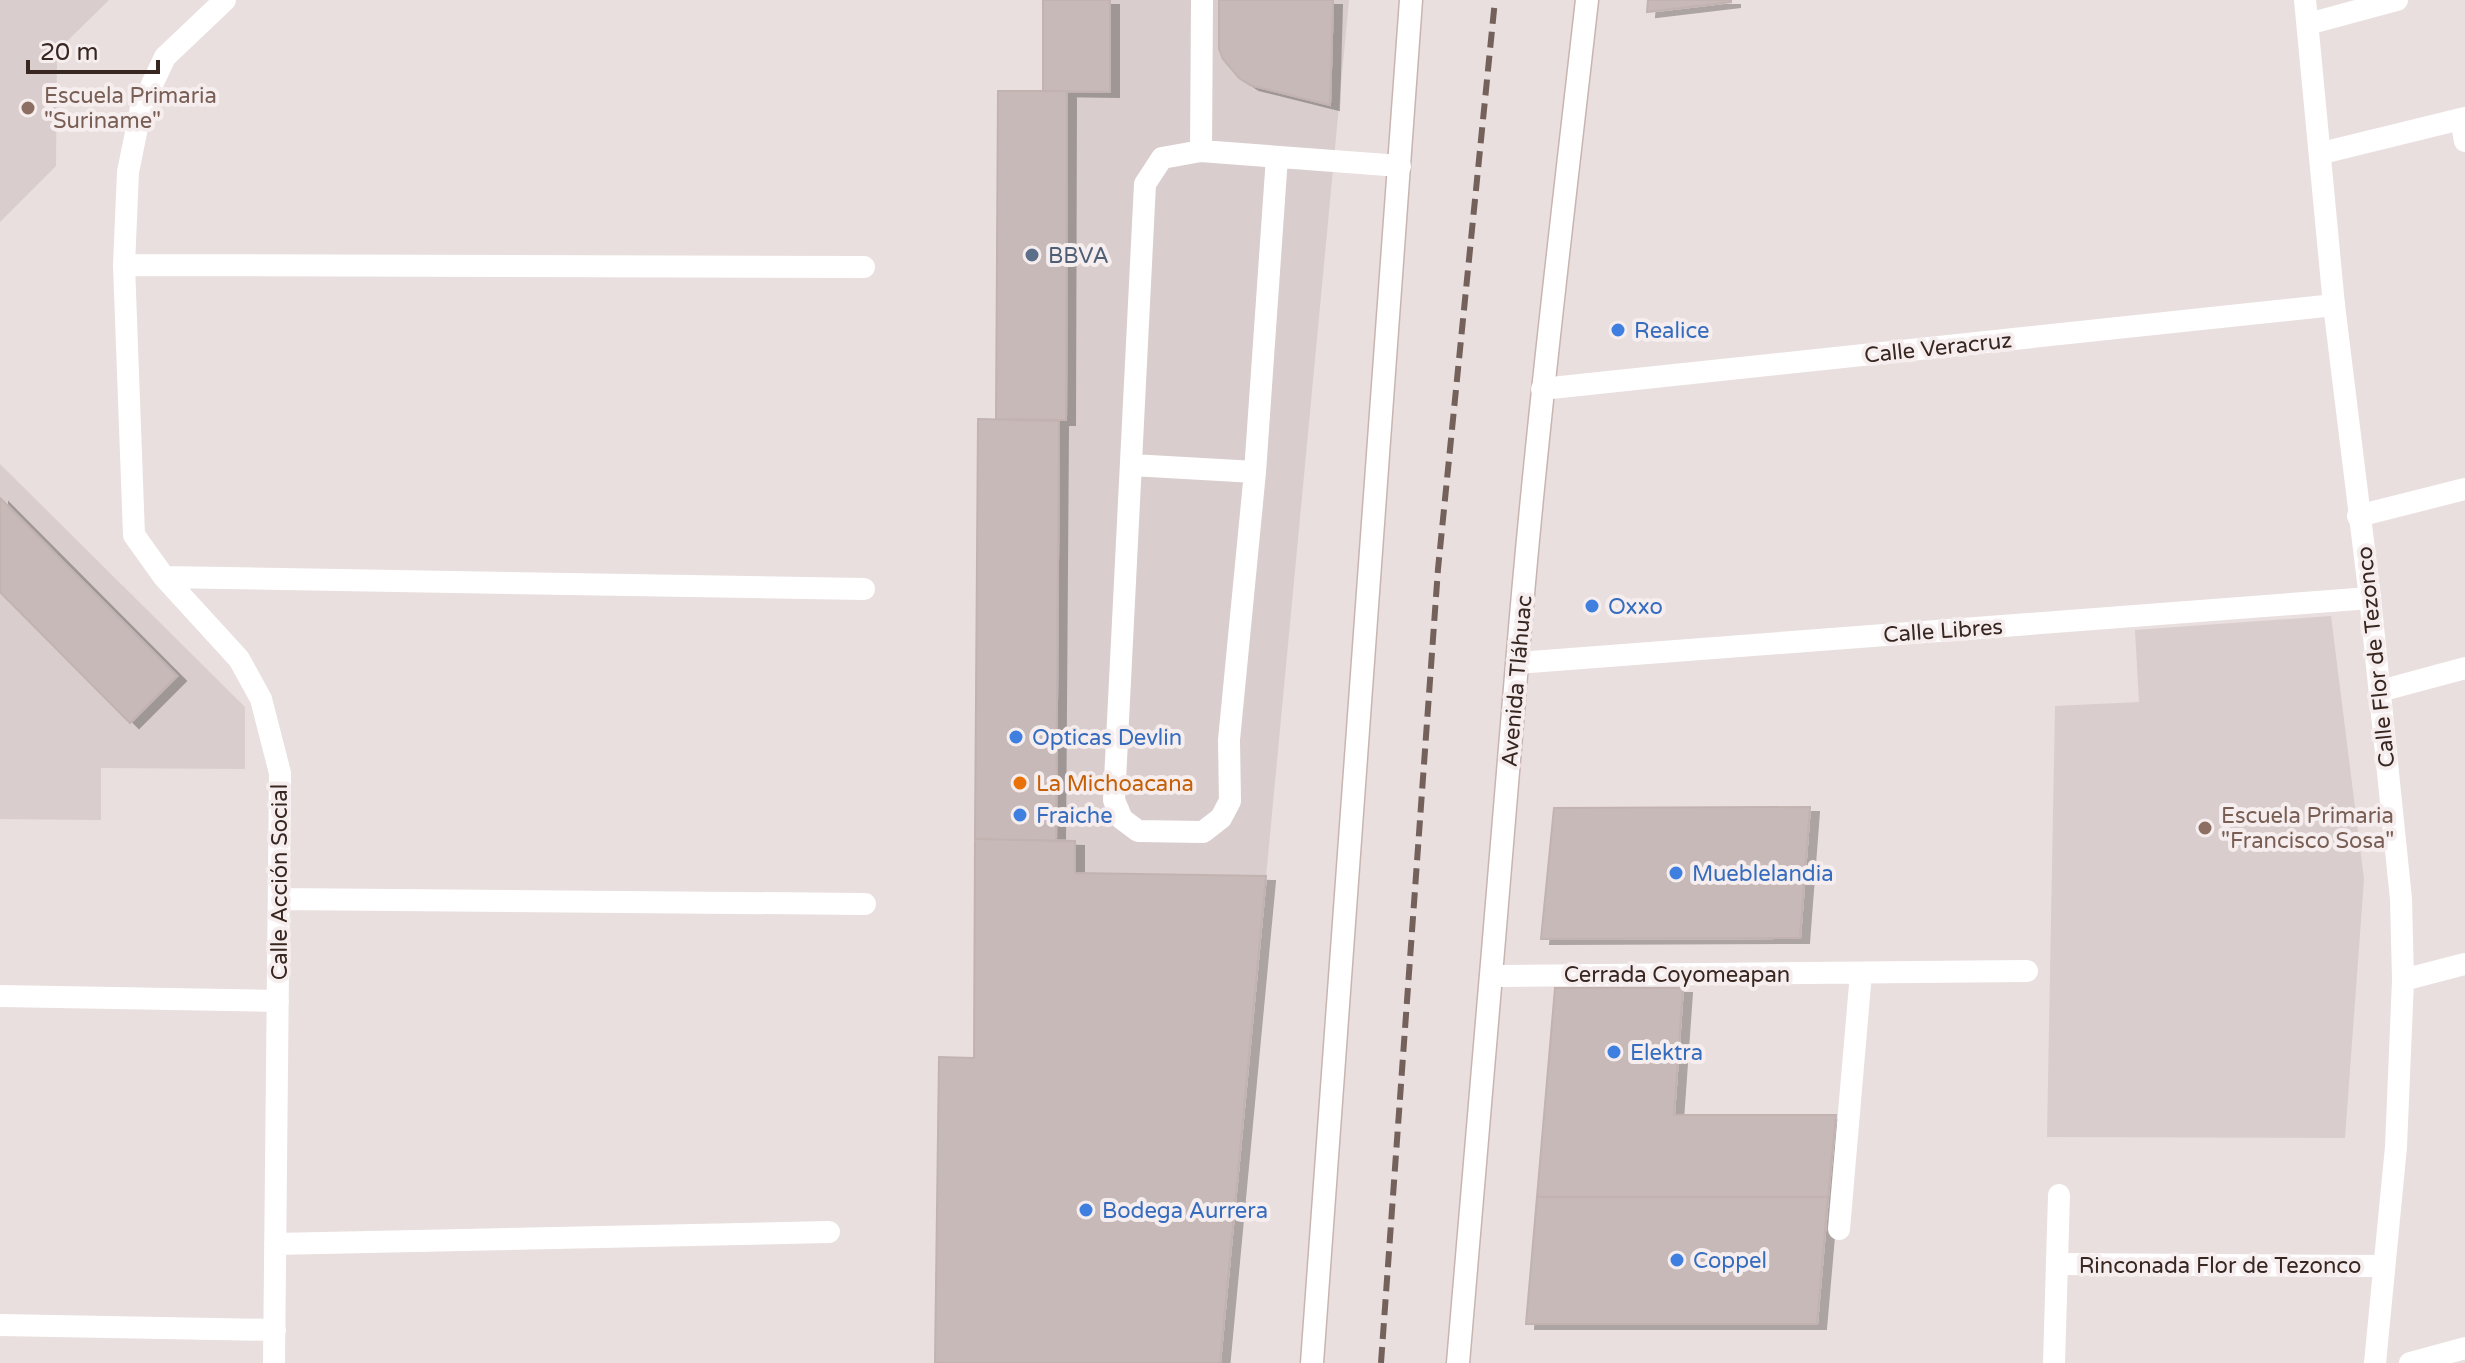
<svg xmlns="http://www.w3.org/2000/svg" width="2465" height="1363" font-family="'Varela Round',sans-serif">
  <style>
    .built { fill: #d9cdcd }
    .building { fill: #c6b9b7; stroke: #c2b3b1; stroke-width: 2; filter: url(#shadow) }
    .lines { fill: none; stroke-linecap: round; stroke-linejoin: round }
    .secondary-casing { stroke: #c8b5b2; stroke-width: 25 }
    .service { stroke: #fff; stroke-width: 22 }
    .minor { stroke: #fff; stroke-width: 22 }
    .tertiary { stroke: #fff; stroke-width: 22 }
    .secondary { stroke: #fff; stroke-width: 22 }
    .rail { stroke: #74615b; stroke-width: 6; stroke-dasharray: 16 8; stroke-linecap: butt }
    .education-dot { fill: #8d6e63; stroke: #f6eeee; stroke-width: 3 }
    .service-dot { fill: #5c6f8a; stroke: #f6eeee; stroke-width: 3 }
    .shop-dot { fill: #3f7fe0; stroke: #f6eeee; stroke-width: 3 }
    .food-dot { fill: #e8710a; stroke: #f6eeee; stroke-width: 3 }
    .labels { text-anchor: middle; stroke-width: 8; stroke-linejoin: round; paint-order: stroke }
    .education-label { font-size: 22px; fill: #785e54; stroke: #f6eeee; text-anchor: start }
    .service-label { font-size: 22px; fill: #4e5e75; stroke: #f6eeee; text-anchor: start }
    .shop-label { font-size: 22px; fill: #366cbe; stroke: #f6eeee; text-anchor: start }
    .street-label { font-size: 22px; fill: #382621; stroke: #f6eeee }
    .food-label { font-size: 22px; fill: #c56008; stroke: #f6eeee; text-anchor: start }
  </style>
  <defs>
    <filter id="shadow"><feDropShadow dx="9" dy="5" stdDeviation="0" flood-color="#0004"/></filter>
  </defs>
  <rect width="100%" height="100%" fill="#e9dfde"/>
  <path class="built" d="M0,0H109L57,51L56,166L0,222Z
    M1043,0H1349L1220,1363H935L939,1057H974L978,419H996L998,91H1043Z
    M0,464L245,707V769L101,768V820L0,819Z
    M2331,616L2364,879L2345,1138L2047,1137L2055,706L2139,702L2135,630Z"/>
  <path class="building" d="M1043,0H1110V92L1043,91Z
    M1219,0H1333L1330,105L1250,85L1239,78L1223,59L1219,49Z
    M1648,0H1731V2L1647,12Z
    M998,91H1067L1066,420L996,419Z
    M978,419L1059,421L1056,841L975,839Z
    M0,498L177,676L130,723L0,592Z
    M1810,807L1800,938L1541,939L1554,808Z
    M975,839L1075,841V873L1266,876L1220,1363H935L939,1057L974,1058Z
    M1555,988H1683L1674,1115H1836L1828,1197H1537Z
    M1537,1197H1828L1817,1324H1526Z"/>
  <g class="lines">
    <g class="secondary-casing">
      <path id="secondary" d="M1312,1363L1411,0
        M1458,1363C1479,1130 1497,897 1517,664C1535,442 1562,221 1587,0"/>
    </g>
    <path class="service" d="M2308,24L2397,0
      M2461,119L2465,141
      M1201,151L1202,0
      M2322,153L2465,118
      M1277,157L1255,472L1229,740L1230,801L1221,818L1203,832L1138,831L1122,819L1114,800L1145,184L1162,158L1201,151L1400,166
      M1132,465L1255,472
      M1493,976L2027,971
      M1839,1229L1861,973
      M2054,1363L2059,1195"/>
    <path class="minor" d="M225,0L165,57L141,108L128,172L124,265L134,535L164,577L239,659L261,699L280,773L274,1363
      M124,265L864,267
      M1542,389L2334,305
      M2358,516L2465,489
      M164,577L864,589
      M1517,663L2370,598
      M2380,691L2465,668
      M279,899L865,904
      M2403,980L2465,964
      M0,996L278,1001
      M275,1244L829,1232
      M2057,1264L2383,1266
      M0,1325L275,1330
      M2410,1363L2465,1348"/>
    <path class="tertiary" d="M2305,0L2334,305L2370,598L2401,899L2403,980L2396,1147L2375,1363"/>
    <use href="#secondary" class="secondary"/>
    <path class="rail" d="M1381,1363L1438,569L1495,0"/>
  </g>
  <g class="education-dot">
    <circle cx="28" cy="108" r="8"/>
    <circle cx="2205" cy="828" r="8"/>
  </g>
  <circle class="service-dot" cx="1032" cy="255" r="8"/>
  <g class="shop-dot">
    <circle cx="1618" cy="330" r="8"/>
    <circle cx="1592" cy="606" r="8"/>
    <circle cx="1016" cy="737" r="8"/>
    <circle cx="1020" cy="815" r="8"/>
    <circle cx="1676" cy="873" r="8"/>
    <circle cx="1614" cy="1052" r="8"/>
    <circle cx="1086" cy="1210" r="8"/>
    <circle cx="1677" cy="1260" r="8"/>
  </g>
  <circle class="food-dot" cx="1020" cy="783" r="8"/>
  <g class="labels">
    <g class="education-label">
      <text x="44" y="103">Escuela Primaria<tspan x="44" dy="25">"Suriname"</tspan></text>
      <text x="2221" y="823">Escuela Primaria<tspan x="2221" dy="25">"Francisco Sosa"</tspan></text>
    </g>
    <g class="service-label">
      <text x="1048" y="263">BBVA</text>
    </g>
    <g class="shop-label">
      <text x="1634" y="338">Realice</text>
      <text x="1608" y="614">Oxxo</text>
      <text x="1032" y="745">Opticas Devlin</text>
      <text x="1036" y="823">Fraiche</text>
      <text x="1692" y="881">Mueblelandia</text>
      <text x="1630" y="1060">Elektra</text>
      <text x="1102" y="1218">Bodega Aurrera</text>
      <text x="1693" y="1268">Coppel</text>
    </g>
    <g class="street-label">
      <text transform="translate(1938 347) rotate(-6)" y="8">Calle Veracruz</text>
      <text transform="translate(1943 630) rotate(-4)" y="8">Calle Libres</text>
      <text transform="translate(2375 657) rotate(-96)" y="8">Calle Flor de Tezonco</text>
      <text transform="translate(1516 681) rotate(-85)" y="8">Avenida Tláhuac</text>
      <text transform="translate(279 882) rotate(-90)" y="8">Calle Acción Social</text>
      <text x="1677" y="982">Cerrada Coyomeapan</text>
      <text x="2220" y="1273">Rinconada Flor de Tezonco</text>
    </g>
    <g class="food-label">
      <text x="1036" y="791">La Michoacana</text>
    </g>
  </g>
  <path d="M28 60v12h130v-12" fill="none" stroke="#382621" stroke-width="4"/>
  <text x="40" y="60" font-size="24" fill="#382621" stroke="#f6eeee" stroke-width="6" paint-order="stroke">20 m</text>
</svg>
